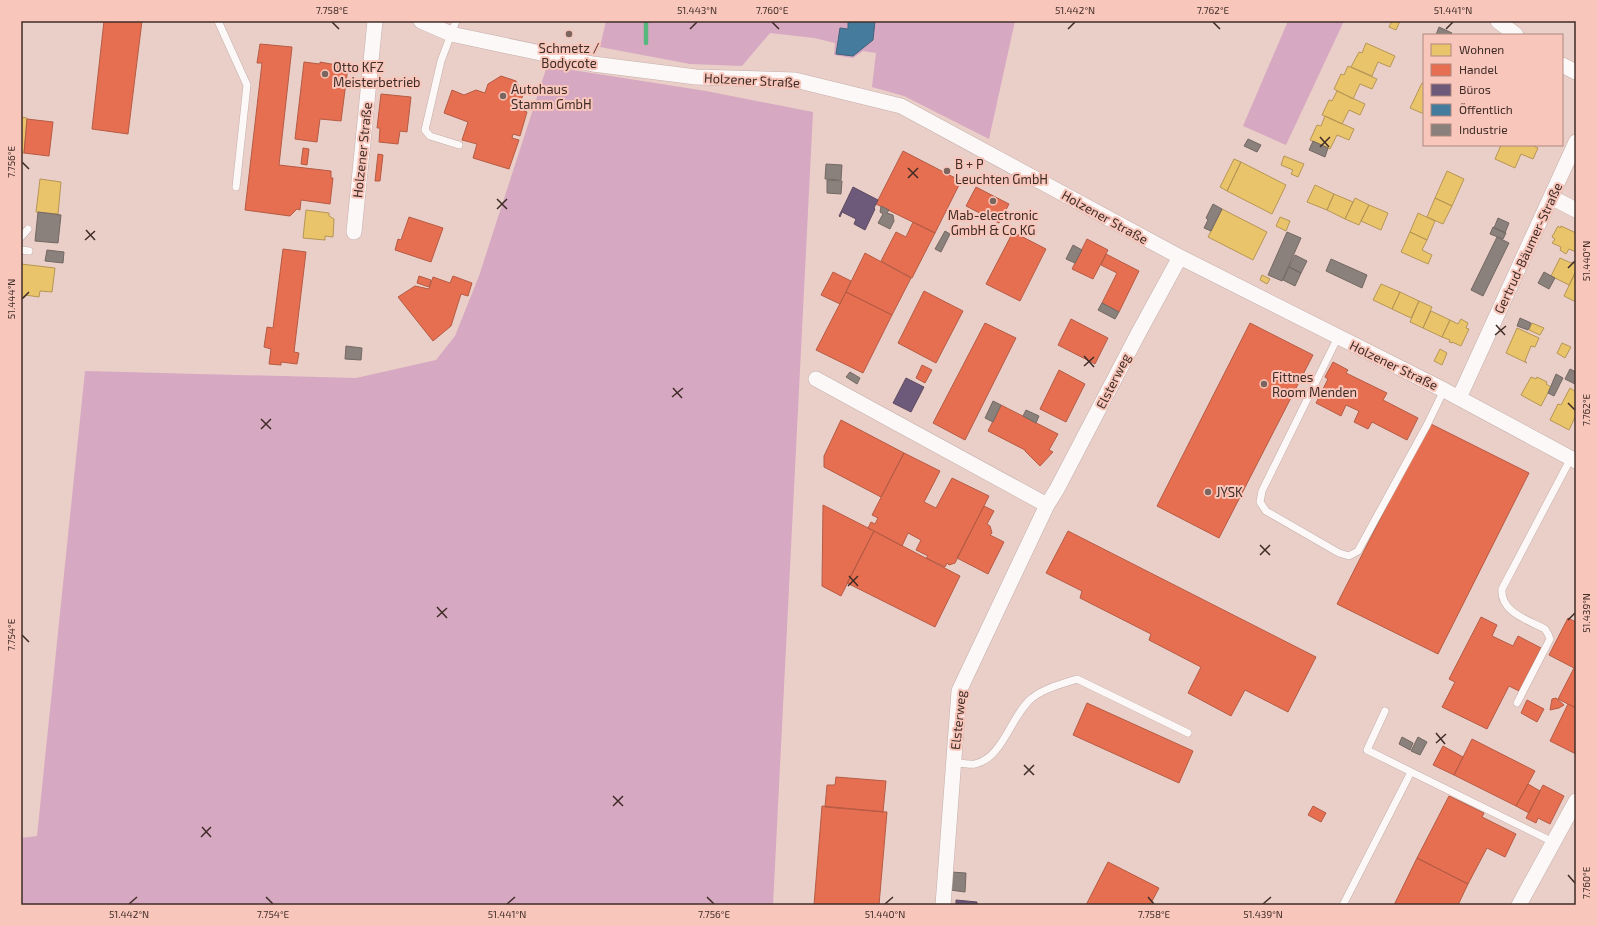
<svg xmlns="http://www.w3.org/2000/svg" width="1597" height="926" font-family="'Exo 2',sans-serif">
  <style>
    .green { fill: #d7a8c1 }
    .homes { fill: #e9c46a; stroke: #b69656 }
    .shops { fill: #e76f51; stroke: #b55b44 }
    .offices { fill: #6d597a; stroke: #5f4c61 }
    .public { fill: #457b9d; stroke: #43637a }
    .industry { fill: #8a817c; stroke: #746862 }
    .lines { fill: none; stroke-linecap: round; stroke-linejoin: round }
    .stream { stroke: #56b77f; stroke-width: 4.5 }
    .lane-casing { stroke: #c4afab; stroke-width: 8 }
    .street-casing { stroke: #c4afab; stroke-width: 16 }
    .lane { stroke: #fcf8f7; stroke-width: 7 }
    .street { stroke: #fcf8f7; stroke-width: 15 }
    .ticks { fill: none; stroke: #3f2c27; stroke-width: 1.5 }
    .poi-dot { fill: #7b655f; stroke: #f8c6ba; stroke-width: 1.5 }
    .labels { text-anchor: middle; stroke-width: 4; stroke-linejoin: round; paint-order: stroke }
    .poi-label { font-size: 13px; fill: #3f2c27; stroke: #f8c6ba; text-anchor: start }
    .street-label { font-size: 13px; fill: #3f2c27; stroke: #f8c6ba }
    .neatline { fill: none; stroke: #3f2c27; stroke-width: 1.5 }
    .ticks-label { font-size: 10px; text-anchor: middle; fill: #3f2c27 }
  </style>
  <rect width="100%" height="100%" fill="#eacec8"/>
  <path class="green" d="M606,21H1015L989,139L904,96L872,87L876,53L863,51L853,58L834,55L835,43L814,38L770,33L742,66L690,64L600,47Z
    M1288,21H1344L1286,145L1243,126Z
    M547,66L706,91L813,112L773,905H21V838L37,836L85,371L356,378L436,360L455,336L479,276Z"/>
  <path class="homes" d="M1392,21H1400L1396,30L1389,27Z
    M1366,43L1395,56L1390,67L1378,62L1372,76L1351,67L1359,52L1362,53Z
    M1348,66L1377,79L1372,89L1360,84L1353,99L1334,89L1341,74L1344,75Z
    M1422,83L1424,84V114L1410,108Z
    M1337,91L1365,104L1360,115L1349,110L1342,124L1322,115L1329,100L1332,101Z
    M1325,116L1354,129L1349,140L1337,135L1330,149L1310,140L1317,125L1321,126Z
    M21,117L27,118L24,153H21Z
    M1501,145H1532L1538,148L1533,159L1521,154L1515,168L1495,159Z
    M1284,156L1304,164L1298,177L1291,174L1293,170L1281,165Z
    M1234,159L1241,162L1227,191L1220,187Z
    M1241,162L1286,185L1272,214L1227,191Z
    M1447,171L1464,179L1452,206L1435,198Z
    M40,179L61,182L58,214L36,212Z
    M1315,185L1334,194L1327,210L1307,202Z
    M1334,194L1353,202L1345,219L1327,210Z
    M1355,198L1369,205L1359,225L1345,219Z
    M1435,198L1452,206L1443,224L1427,217Z
    M1369,205L1388,213L1381,230L1361,221Z
    M1222,209L1267,232L1253,260L1208,237Z
    M306,210L329,213V216L334,219L333,237L325,236V240L303,238Z
    M1418,213L1435,221L1427,240L1410,232Z
    M1280,217L1290,221L1286,231L1276,226Z
    M1558,226L1560,228L1561,226L1576,233V252L1569,249L1566,254L1560,250L1561,247L1552,243L1555,239L1552,237Z
    M1410,232L1427,240L1422,250L1432,255L1428,264L1401,252Z
    M1560,258L1571,263L1572,262L1576,264V271L1569,285L1551,276Z
    M21,264L55,268L52,292L40,291L39,297L25,295V297H21Z
    M1576,271V302L1564,296Z
    M1262,275L1270,279L1267,284L1260,280Z
    M1381,284L1400,292L1392,309L1373,300Z
    M1400,292L1419,301L1411,318L1392,309Z
    M1419,301L1432,307L1423,328L1410,322Z
    M1431,311L1450,320L1442,337L1423,328Z
    M1461,319L1468,323L1466,328L1469,329L1461,346L1452,342V343L1449,342L1450,340L1442,337L1450,320L1458,324Z
    M1532,323L1544,328L1540,335L1529,330Z
    M1517,328L1539,338L1535,347L1531,346L1525,361L1527,363L1506,353Z
    M1562,343L1571,347L1565,358L1557,353Z
    M1440,349L1447,353L1442,365L1434,361Z
    M1531,377L1536,379L1537,377L1547,382L1546,384L1551,387L1541,406L1521,395Z
    M1570,388L1576,392V415L1569,430L1550,420L1558,404L1561,405Z"/>
  <path class="shops" d="M104,21H142L128,134L92,129Z
    M260,44L292,47L279,165L331,171V178H333L330,204L301,200L300,210L297,209L290,216L245,210L262,63H257Z
    M304,62L320,64V62L348,67L341,121L320,119L317,142L295,139Z
    M501,76L516,81L523,95L521,100L523,103L521,109L527,112L520,136L513,134L512,138L519,140L509,169L473,158L477,144L462,140L468,122L444,113L452,90L464,95L476,90L485,93L488,84Z
    M381,94L411,97L407,132L400,131L398,144L379,142L380,128H377Z
    M27,119L53,122L49,156L24,153Z
    M303,148L309,149L307,165L301,164Z
    M903,151L961,181L935,233L876,204Z
    M378,154L383,155L380,181H375Z
    M976,187L1009,204L999,223L966,206Z
    M409,217L443,228L431,262L395,250L398,239L401,240Z
    M913,222L935,233L912,278L881,261L896,232L906,237Z
    M1013,232L1046,249L1020,301L986,284Z
    M1087,239L1108,250L1093,279L1072,269Z
    M283,249L306,252L294,352L299,353L297,364L281,362V365L269,364L271,349L264,347L267,327L273,328Z
    M865,253L911,278L892,315L846,292Z
    M1106,254L1139,271L1119,312L1102,303L1117,273L1101,265Z
    M833,272L851,281L840,304L821,295Z
    M419,276L431,280L429,287L417,283Z
    M453,276L472,283L468,296L461,294L451,326L433,341L398,297L415,286L429,289L433,277L450,283Z
    M924,291L963,311L936,363L898,343Z
    M846,292L892,315L863,373L816,350Z
    M1071,319L1108,338L1095,364L1058,345Z
    M985,323L1016,338L965,440L933,423Z
    M1250,323L1313,355L1219,538L1157,506Z
    M1333,362L1348,370L1346,373L1387,393L1383,400L1418,418L1407,440L1372,422L1368,429L1354,422L1359,411L1346,405L1341,416L1316,403L1328,379L1325,377Z
    M922,365L932,370L925,383L916,378Z
    M1059,370L1085,384L1066,422L1040,409Z
    M1001,405L1058,434L1049,450L1053,452L1040,466L1025,451V450L988,431Z
    M841,420L904,453L881,497L824,467V456Z
    M1429,423L1529,473L1438,654L1337,604Z
    M904,453L940,471L924,502L936,508L952,478L989,496L955,563L949,565L947,563L945,567L926,558L928,556L916,550L921,540L908,533L902,546L868,528L871,522L875,524L878,518L872,515Z
    M823,505L874,531L841,596L822,586Z
    M984,506L994,511L987,524L990,526L992,533L990,535L1004,542L988,574L957,558Z
    M874,531L960,576L935,627L847,583Z
    M1068,531L1316,657L1288,712L1245,690L1231,716L1188,693L1201,667L1149,640L1151,634L1080,598L1082,591L1046,573Z
    M1481,617L1497,625L1492,636L1513,646L1518,636L1541,648L1519,691L1509,686L1487,729L1442,707L1455,682L1449,679Z
    M1568,618L1576,622V708L1558,699L1574,668L1549,655Z
    M1556,698L1564,705L1559,708L1550,710L1552,699Z
    M1527,700L1544,709L1537,722L1521,713Z
    M1087,703L1193,751L1179,783L1073,735Z
    M1568,704L1576,708V754L1550,741Z
    M1472,739L1535,771L1516,806L1454,775Z
    M1443,746L1463,757L1454,775L1433,765Z
    M836,777L886,781L883,812L825,807L827,785H835Z
    M1528,784L1540,791L1529,813L1516,806Z
    M1543,785L1564,796L1550,824L1538,818L1536,823L1526,818Z
    M1449,796L1484,813L1482,817L1516,834L1505,857L1487,848L1468,884L1417,858Z
    M822,806L887,812L879,905H814Z
    M1313,806L1326,813L1321,822L1308,815Z
    M1417,858L1468,884L1458,905H1394Z
    M1108,862L1159,888L1150,905H1086Z"/>
  <path class="offices" d="M853,187L878,200L874,208L875,209L865,230L854,224L856,219L842,212L840,217L839,216Z
    M906,378L924,387L911,412L893,403Z
    M956,900L977,902V905H956Z"/>
  <path class="public" d="M848,21H875L873,40L853,56L836,54L840,28L848,29Z"/>
  <path class="industry" d="M1439,27L1452,33L1451,35H1436Z
    M1248,139L1261,145L1257,152L1244,146Z
    M1313,141L1328,148L1325,157L1309,150Z
    M826,164L842,165L841,180L825,179Z
    M827,180L842,181L841,194L827,193Z
    M1213,204L1222,209L1211,231L1204,228L1208,220L1206,218Z
    M881,206L889,210L887,213L893,215L894,221L890,229L878,223L883,214L880,212Z
    M38,212L61,215L58,243L35,241Z
    M1498,218L1509,223L1505,233L1494,228Z
    M1493,227L1506,233L1503,239L1490,234Z
    M945,231L950,234L941,252L935,249Z
    M1287,232L1301,238L1282,281L1268,275Z
    M1497,237L1509,243L1483,296L1471,290Z
    M1073,245L1082,250L1075,263L1066,259Z
    M47,250L64,252L63,263L45,261Z
    M1295,255L1307,261L1301,273L1289,267Z
    M1331,259L1367,275L1362,288L1326,271Z
    M1289,267L1301,273L1295,286L1283,280Z
    M1544,272L1555,278L1549,289L1538,283Z
    M1102,303L1119,312L1115,319L1098,310Z
    M1520,318L1531,323L1528,330L1517,326Z
    M346,346L362,348L361,360L345,359Z
    M1570,369L1576,372L1575,384L1565,379Z
    M850,372L860,378L857,384L846,377Z
    M1556,374L1563,378L1554,396L1548,393Z
    M993,401L1001,405L993,422L985,418Z
    M1026,410L1039,416L1036,423L1023,416Z
    M1402,737L1413,743L1410,750L1399,744Z
    M1418,737L1427,742L1420,755L1411,751Z
    M951,872L966,873L965,892L950,890Z"/>
  <g class="lines">
    <path class="stream" d="M646,21V43"/>
    <g class="lane-casing">
      <path id="lane" d="M218,21L247,85L236,187
        M456,21L441,61L425,130L430,136L459,145
        M21,237L28,229
        M21,250L29,251
        M1338,337L1262,491L1260,502L1266,511L1339,553L1349,556L1358,551L1427,425L1444,390
        M1517,703L1550,639L1548,634L1545,629C1528,620 1500,612 1502,589L1571,458
        M1385,711L1367,750L1553,842
        M953,762C960,763 968,765 975,764C1003,758 1011,715 1032,698C1045,688 1062,684 1077,679L1188,733
        M1343,905L1411,772"/>
    </g>
    <g class="street-casing">
      <path id="street" d="M421,21L451,34L593,64L696,77L795,80L901,106L1180,257L1444,390L1576,461
        M1498,21L1516,35
        M1562,65L1576,72
        M1551,197L1576,210
        M354,232L375,21
        M816,379L1047,505
        M1459,398L1576,142
        M943,905L959,691L1047,505L1057,489L1139,332L1180,257
        M1519,905L1576,801"/>
    </g>
    <use href="#lane" class="lane"/>
    <use href="#street" class="street"/>
  </g>
  <path class="ticks" d="M332,22L339,29M772,22L779,29M1213,22L1220,29M690,29L697,22M1068,29L1075,22M1446,29L1453,22M1320,137L1329,147M1320,147L1330,137M22,162L29,169M908,168L918,178M908,178L918,168M497,199L507,209M497,209L507,199M86,230L95,240M85,240L95,231M1568,268L1575,261M22,299L29,292M1496,325L1505,335M1495,335L1506,326M1084,356L1094,367M1084,366L1094,357M673,388L682,398M672,397L683,388M1568,403L1575,410M261,419L271,429M261,429L271,419M1260,545L1270,555M1260,555L1270,545M849,576L858,586M848,586L858,576M437,607L447,618M437,617L447,608M1568,620L1575,613M22,635L29,642M1436,733L1445,744M1436,743L1446,734M1024,765L1034,775M1024,775L1034,765M613,796L623,806M613,806L623,796M202,827L211,837M201,837L211,827M1568,875L1575,883M266,897L273,904M707,897L714,904M1148,897L1154,904M129,904L137,897M507,904L515,897M885,904L893,897M1263,904L1271,897"/>
  <g class="poi-dot">
    <circle cx="569" cy="34" r="4"/>
    <circle cx="325" cy="74" r="4"/>
    <circle cx="503" cy="96" r="4"/>
    <circle cx="947" cy="171" r="4"/>
    <circle cx="993" cy="201" r="4"/>
    <circle cx="1264" cy="384" r="4"/>
    <circle cx="1208" cy="492" r="4"/>
  </g>
  <g class="labels">
    <g class="poi-label">
      <text x="569" y="53" text-anchor="middle">Schmetz /<tspan x="569" dy="15">Bodycote</tspan></text>
      <text x="333" y="72">Otto KFZ<tspan x="333" dy="15">Meisterbetrieb</tspan></text>
      <text x="511" y="94">Autohaus<tspan x="511" dy="15">Stamm GmbH</tspan></text>
      <text x="955" y="169">B + P<tspan x="955" dy="15">Leuchten GmbH</tspan></text>
      <text x="993" y="220" text-anchor="middle">Mab-electronic<tspan x="993" dy="15">GmbH &amp; Co KG</tspan></text>
      <text x="1272" y="382">Fittnes<tspan x="1272" dy="15">Room Menden</tspan></text>
      <text x="1216" y="497">JYSK</text>
    </g>
    <g class="street-label">
      <text transform="translate(752 80) rotate(3)" y="5">Holzener Straße</text>
      <text transform="translate(362 150) rotate(-84)" y="5">Holzener Straße</text>
      <text transform="translate(1105 217) rotate(29)" y="5">Holzener Straße</text>
      <text transform="translate(1528 248) rotate(-65)" y="5">Gertrud-Bäumer-Straße</text>
      <text transform="translate(1394 365) rotate(26)" y="5">Holzener Straße</text>
      <text transform="translate(1113 381) rotate(-63)" y="5">Elsterweg</text>
      <text transform="translate(958 720) rotate(-84)" y="5">Elsterweg</text>
    </g>
  </g>
  <rect width="1597" height="926" fill="none" stroke="#f8c6ba" stroke-width="44"/>
  <rect x="1423" y="34" width="140" height="112" fill="#f8c6ba" stroke="#ae887f"/>
  <rect x="1431" y="44" width="20" height="12" fill="#e9c46a" stroke="#ae887f"/>
  <text x="1459" y="54" font-size="12" fill="#3f2c27">Wohnen</text>
  <rect x="1431" y="64" width="20" height="12" fill="#e76f51" stroke="#ae887f"/>
  <text x="1459" y="74" font-size="12" fill="#3f2c27">Handel</text>
  <rect x="1431" y="84" width="20" height="12" fill="#6d597a" stroke="#ae887f"/>
  <text x="1459" y="94" font-size="12" fill="#3f2c27">Büros</text>
  <rect x="1431" y="104" width="20" height="12" fill="#457b9d" stroke="#ae887f"/>
  <text x="1459" y="114" font-size="12" fill="#3f2c27">Öffentlich</text>
  <rect x="1431" y="124" width="20" height="12" fill="#8a817c" stroke="#ae887f"/>
  <text x="1459" y="134" font-size="12" fill="#3f2c27">Industrie</text>
  <rect x="22" y="22" width="1553" height="882" class="neatline"/>
  <g class="ticks-label">
    <text x="332" y="14">7.758°E</text>
    <text x="697" y="14">51.443°N</text>
    <text x="772" y="14">7.760°E</text>
    <text x="1075" y="14">51.442°N</text>
    <text x="1213" y="14">7.762°E</text>
    <text x="1453" y="14">51.441°N</text>
    <text transform="translate(11 162) rotate(-90)" y="4">7.756°E</text>
    <text transform="translate(1586 261) rotate(-90)" y="4">51.440°N</text>
    <text transform="translate(11 299) rotate(-90)" y="4">51.444°N</text>
    <text transform="translate(1586 410) rotate(-90)" y="4">7.762°E</text>
    <text transform="translate(1586 613) rotate(-90)" y="4">51.439°N</text>
    <text transform="translate(11 635) rotate(-90)" y="4">7.754°E</text>
    <text transform="translate(1586 883) rotate(-90)" y="4">7.760°E</text>
    <text x="129" y="918">51.442°N</text>
    <text x="273" y="918">7.754°E</text>
    <text x="507" y="918">51.441°N</text>
    <text x="714" y="918">7.756°E</text>
    <text x="885" y="918">51.440°N</text>
    <text x="1154" y="918">7.758°E</text>
    <text x="1263" y="918">51.439°N</text>
  </g>
</svg>
